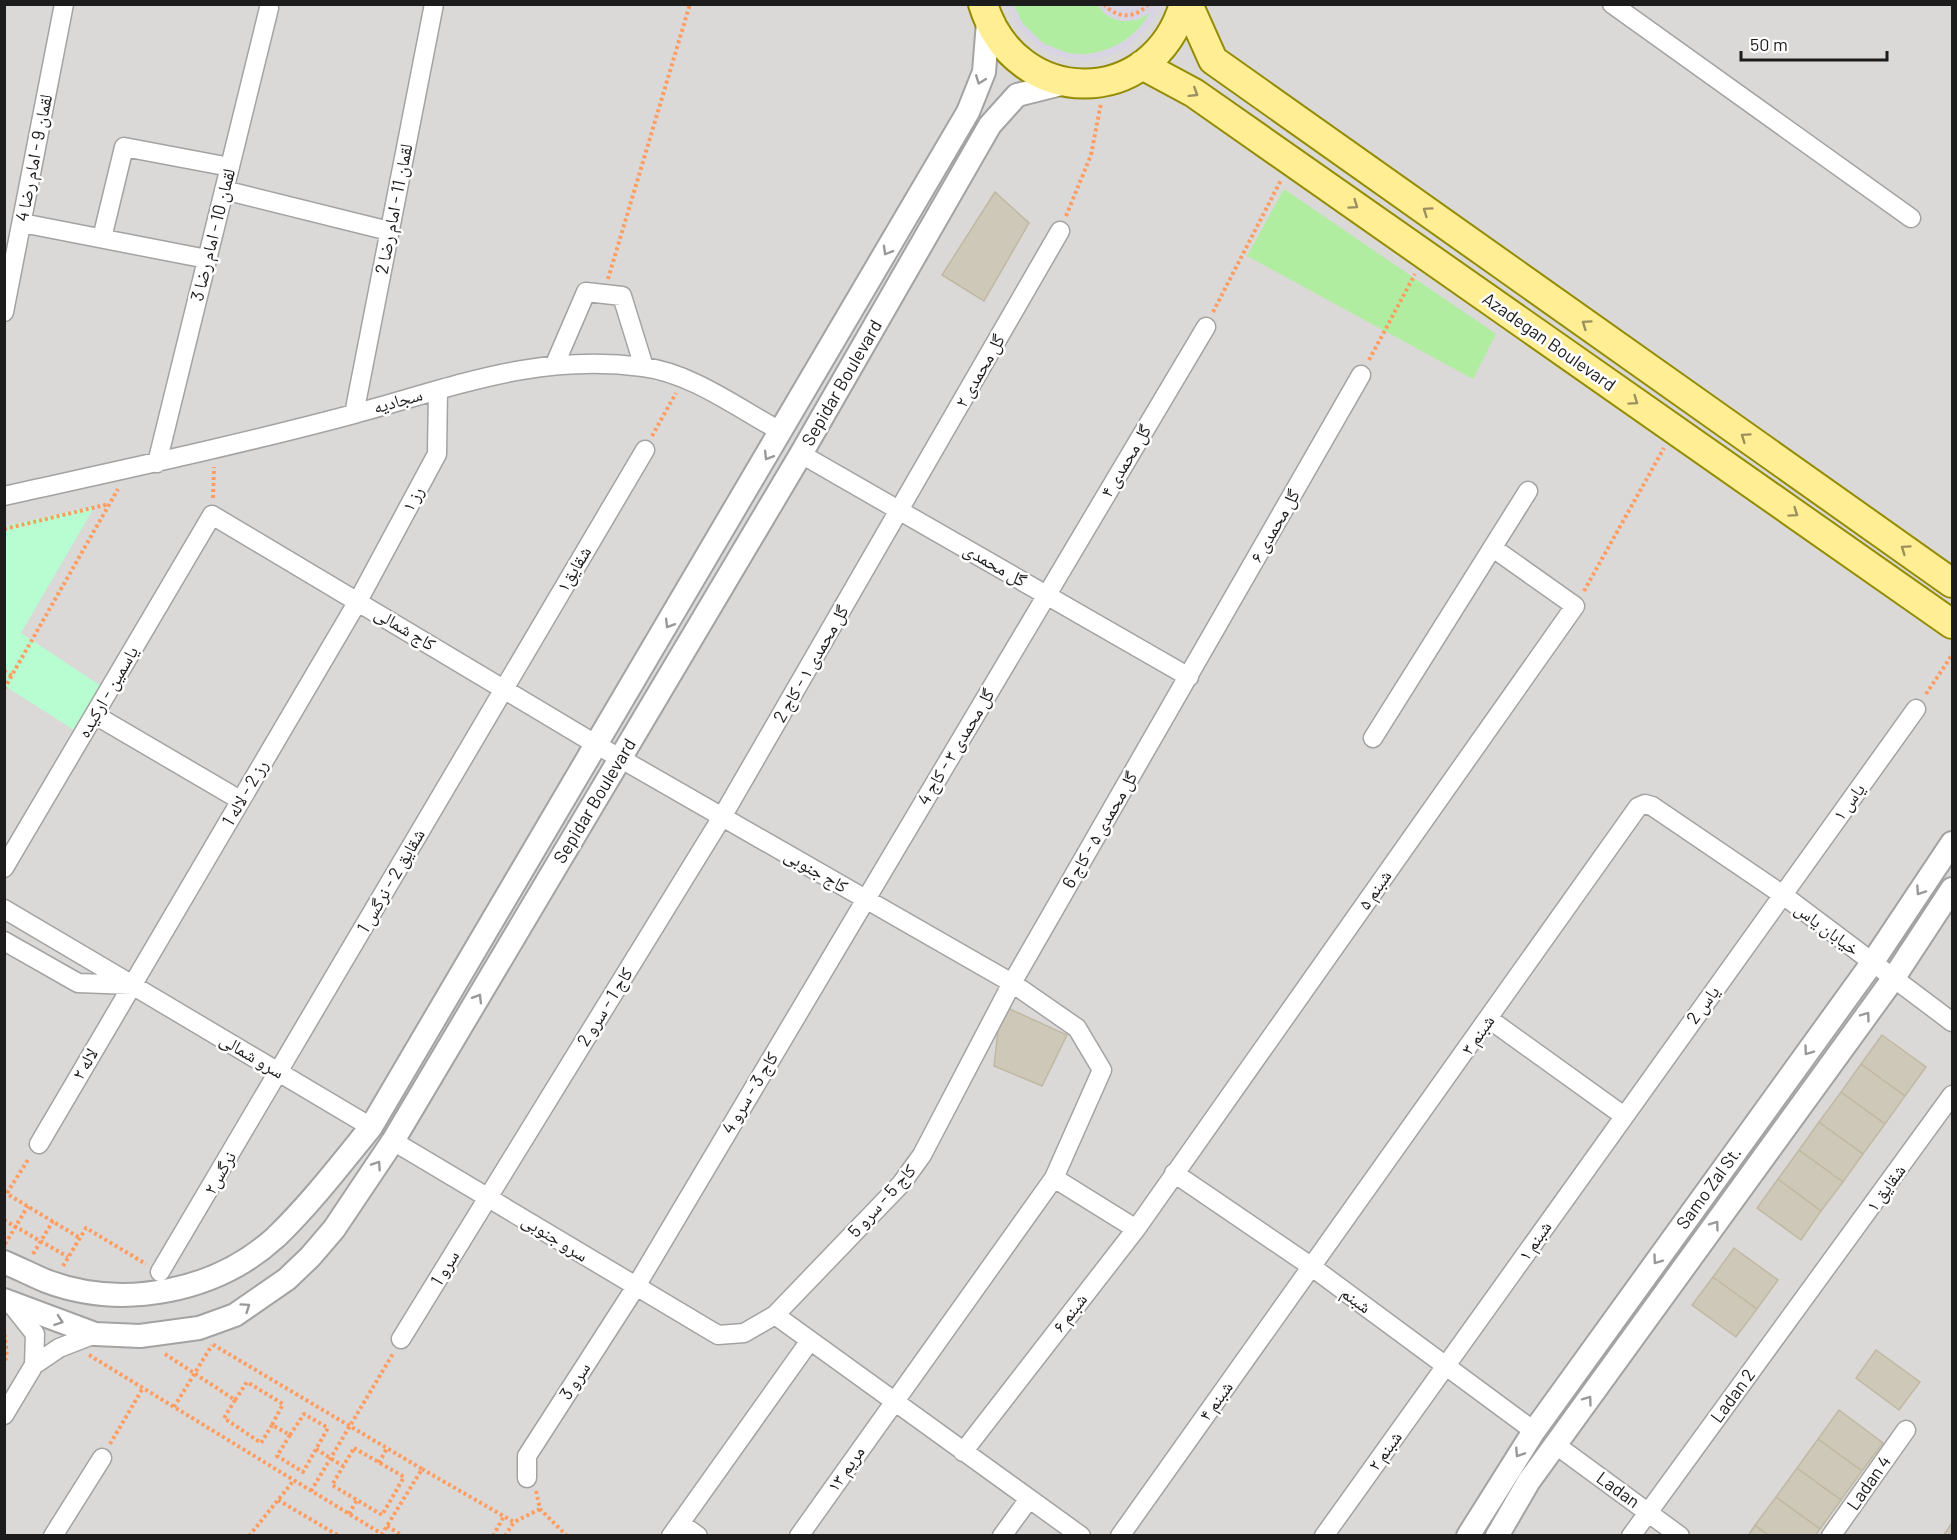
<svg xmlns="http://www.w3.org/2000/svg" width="1957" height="1540" font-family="Barlow,'Noto Naskh Arabic',sans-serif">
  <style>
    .residential { fill: #dad9d8 }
    .grass { fill: #b1eda1 }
    .park { fill: #b8fdd1 }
    .plaza { fill: #d9d4e4 }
    .building { fill: #cec8b9; stroke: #c1b8a1; stroke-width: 1.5 }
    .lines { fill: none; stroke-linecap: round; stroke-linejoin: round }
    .minor-casing { stroke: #a3a3a3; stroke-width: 21 }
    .tertiary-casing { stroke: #a3a3a3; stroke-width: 26 }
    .primary-casing { stroke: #938b00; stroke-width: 32 }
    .path { stroke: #ff9c60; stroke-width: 4; stroke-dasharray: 3 3; stroke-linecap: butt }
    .minor { stroke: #fff; stroke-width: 18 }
    .tertiary { stroke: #fff; stroke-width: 22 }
    .primary { stroke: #ffee94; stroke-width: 28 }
    .oneway { stroke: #999 }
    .oneway2 { stroke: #99905e }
    .labels { text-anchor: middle; stroke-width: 5; stroke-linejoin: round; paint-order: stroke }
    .street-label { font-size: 18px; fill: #1c1c1c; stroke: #fff }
  </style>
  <rect width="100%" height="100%" fill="#eeede0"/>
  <path class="residential" d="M5,5H1952V1535H5Z"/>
  <path class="grass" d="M1051,4L1098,5C1112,26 1132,24 1151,11C1120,68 1035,71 1014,5Z
    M1284,189L1496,334L1473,379L1247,256Z"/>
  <path class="park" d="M95,506L21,633L101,686L74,730L5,686V526Z"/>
  <path class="plaza" d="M1007,5H1014L1022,23L1043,43L1070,54L1085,55L1099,53L1126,41L1137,32L1150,13L1137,20L1121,21L1105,14L1098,5H1160L1151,24L1129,46L1115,54L1085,61L1054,55L1040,48L1018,27Z"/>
  <path class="building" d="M995,192L1029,223L984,301L942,275Z
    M1001,1005L1067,1035L1042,1086L994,1066Z
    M1882,1035L1926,1067L1905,1096L1861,1064Z
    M1861,1064L1905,1096L1885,1124L1841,1092Z
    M1841,1092L1885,1124L1863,1154L1819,1122Z
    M1819,1122L1863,1154L1843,1182L1799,1150Z
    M1799,1150L1843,1182L1821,1211L1778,1179Z
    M1778,1179L1821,1211L1801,1240L1757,1208Z
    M1734,1248L1778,1280L1757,1309L1713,1277Z
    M1713,1277L1757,1309L1736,1337L1692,1305Z
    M1876,1350L1920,1382L1899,1410L1856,1378Z
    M1839,1410L1883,1443L1862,1471L1818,1439Z
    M1818,1439L1862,1471L1841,1500L1797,1468Z
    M1797,1468L1841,1500L1820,1529L1776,1497Z
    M1776,1497L1820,1529L1815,1536H1769L1755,1525Z
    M1952,1523V1536H1943Z
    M1755,1525L1769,1536H1748Z"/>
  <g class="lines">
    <g class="minor-casing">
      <path id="minor" d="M1612,4L1911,218
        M224,190L389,231
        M22,223L207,259
        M102,238L124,147L230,167
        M4,312L64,4
        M555,364L586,292L622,296L644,367
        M354,414L434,4
        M801,454L1189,677
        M157,463L269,8
        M4,496C121,470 238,445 354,414C454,387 536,353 643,367C692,373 739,409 782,432
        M95,715L240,800
        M1373,738L1528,491
        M4,868L212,515L597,745L1012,983L1077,1028L1102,1070L1054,1178L799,1536
        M4,909L131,984
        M4,941L78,983L132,985L371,1127
        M1489,1019L1624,1116
        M393,1141L718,1335L744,1333L775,1315L901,1184L922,1155L1012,983L1361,375
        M39,1144L358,601L437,454L438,390
        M1174,1173L1312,1267L1534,1431
        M1054,1178L1136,1229
        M160,1272L645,450
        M775,1315L1081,1536
        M401,1339L722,817L1060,231
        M34,1365L59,1348L95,1334
        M4,1415L34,1365L35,1334L12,1305
        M1556,1445L1680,1536
        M963,1452L1136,1229L1575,606L1493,548
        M527,1478V1456L635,1288L1206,327
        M680,1523L698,1536
        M53,1536L102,1458
        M671,1536L809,1342
        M1002,1536L1029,1499
        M1120,1536L1638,807L1645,804L1652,806L1783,895L1952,1022
        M1324,1536L1916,709
        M1631,1536L1952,1095
        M1831,1536L1906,1430"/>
    </g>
    <g class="tertiary-casing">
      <path id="tertiary" d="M4,1262C18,1268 32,1275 46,1281C123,1310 216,1292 276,1237C311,1203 341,1164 371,1127L968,112L984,72L988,22
        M4,1300L95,1334L140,1336L199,1328L235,1315L287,1279L310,1257L334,1229L393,1141L801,454L990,125L1017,95L1065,83
        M1468,1536L1534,1431L1872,963L1952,843
        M1497,1536L1529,1481L1893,979L1952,889"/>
    </g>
    <g class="primary-casing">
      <path id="primary" d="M983,4C1015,109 1153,111 1184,4
        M1188,4L1213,60L1952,583
        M1142,65L1194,93L1952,624"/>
    </g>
    <path class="path" d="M1104,4C1117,19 1136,19 1148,4
      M1066,216L1091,155L1101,103
      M608,279L690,4
      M1213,312L1281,180
      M1369,360L1415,274
      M652,436L676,393
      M213,498L214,467
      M4,529L109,504
      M1584,591L1664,448
      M4,671L12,676
      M4,689L118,489
      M1926,694L1952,655
      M4,1192L80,1238
      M7,1193L29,1158
      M4,1220L68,1257
      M5,1244L28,1206
      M33,1254L53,1221
      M63,1266L86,1228L146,1264
      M4,1328L7,1357L4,1361
      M165,1354L235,1400L247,1382L283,1404L272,1425L290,1435L277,1456L303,1472L328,1428L304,1414L290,1435
      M89,1355L382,1534L422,1469L212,1344
      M235,1400L224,1418L261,1443L272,1425
      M174,1407L212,1345
      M110,1444L143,1388
      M354,1448L404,1477L382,1515L332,1485Z
      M316,1449L343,1466
      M379,1463L387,1448
      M422,1469L514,1522L540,1509
      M311,1491L394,1352
      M536,1491L540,1509L567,1536
      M278,1500L339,1536
      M349,1514L357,1500
      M387,1526L403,1536
      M249,1536L294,1480
      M493,1536L504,1516
      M505,1536L514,1522"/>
    <use href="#minor" class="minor"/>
    <use href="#tertiary" class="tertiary"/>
    <use href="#primary" class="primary"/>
  </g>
  <defs><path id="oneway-chevron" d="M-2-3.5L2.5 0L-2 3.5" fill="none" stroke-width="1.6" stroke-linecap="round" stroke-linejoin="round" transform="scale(1.5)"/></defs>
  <g class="oneway">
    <use href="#oneway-chevron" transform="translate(980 80) rotate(111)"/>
    <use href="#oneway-chevron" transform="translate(887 251) rotate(120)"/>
    <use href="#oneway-chevron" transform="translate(768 456) rotate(121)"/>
    <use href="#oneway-chevron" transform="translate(669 624) rotate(121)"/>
    <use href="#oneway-chevron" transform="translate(1920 891) rotate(124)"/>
    <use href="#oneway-chevron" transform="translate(478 998) rotate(-59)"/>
    <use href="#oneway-chevron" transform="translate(1866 1016) rotate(-54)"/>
    <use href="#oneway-chevron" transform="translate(1808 1051) rotate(126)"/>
    <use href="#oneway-chevron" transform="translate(377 1165) rotate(-56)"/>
    <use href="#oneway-chevron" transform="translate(1715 1225) rotate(-54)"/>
    <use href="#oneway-chevron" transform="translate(1657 1260) rotate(126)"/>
    <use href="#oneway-chevron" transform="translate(246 1307) rotate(-35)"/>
    <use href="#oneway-chevron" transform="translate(59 1321) rotate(19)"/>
    <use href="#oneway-chevron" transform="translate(1588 1400) rotate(-54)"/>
    <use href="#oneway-chevron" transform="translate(1519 1453) rotate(123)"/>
  </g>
  <g class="oneway2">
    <use href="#oneway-chevron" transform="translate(1194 93) rotate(32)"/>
    <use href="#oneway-chevron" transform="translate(1354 205) rotate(35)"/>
    <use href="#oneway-chevron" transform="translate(1427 211) rotate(-145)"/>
    <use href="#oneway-chevron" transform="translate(1586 324) rotate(-145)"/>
    <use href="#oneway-chevron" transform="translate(1634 401) rotate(35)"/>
    <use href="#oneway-chevron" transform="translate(1745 437) rotate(-145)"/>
    <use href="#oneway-chevron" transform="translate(1794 513) rotate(35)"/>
    <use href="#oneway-chevron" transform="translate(1905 549) rotate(-145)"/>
  </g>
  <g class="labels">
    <g class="street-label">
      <text transform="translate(34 158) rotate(-79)" y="6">لقمان 9 - امام رضا 4</text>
      <text transform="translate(394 209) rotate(-79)" y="6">لقمان 11 - امام رضا 2</text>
      <text transform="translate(213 235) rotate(-76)" y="6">لقمان 10 - امام رضا 3</text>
      <text transform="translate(1549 342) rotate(35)" y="6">Azadegan Boulevard</text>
      <text transform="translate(980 371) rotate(-60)" y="6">گل محمدی ۲</text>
      <text transform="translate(842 383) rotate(-60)" y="6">Sepidar Boulevard</text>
      <text transform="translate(398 401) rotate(-16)" y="6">سجادیه</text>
      <text transform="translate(1126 461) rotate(-59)" y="6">گل محمدی ۴</text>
      <text transform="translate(413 499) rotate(-61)" y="6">رز ۱</text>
      <text transform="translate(1275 526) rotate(-60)" y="6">گل محمدی ۶</text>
      <text transform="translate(995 565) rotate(30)" y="6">گل محمدی</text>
      <text transform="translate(574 569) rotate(-59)" y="6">شقایق۱</text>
      <text transform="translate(405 629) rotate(31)" y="6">کاج شمالی</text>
      <text transform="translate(811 664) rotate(-60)" y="6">گل محمدی ۱ - کاج 2</text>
      <text transform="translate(108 692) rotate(-60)" y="6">یاسمین - ارکیده</text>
      <text transform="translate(956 747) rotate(-59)" y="6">گل محمدی ۳ - کاج 4</text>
      <text transform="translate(245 793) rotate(-60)" y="6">رز 2 - لاله 1</text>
      <text transform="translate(595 801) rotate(-59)" y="6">Sepidar Boulevard</text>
      <text transform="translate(1849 802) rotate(-54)" y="6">یاس ۱</text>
      <text transform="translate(1100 830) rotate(-60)" y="6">گل محمدی ۵ - کاج 6</text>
      <text transform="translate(816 871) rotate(30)" y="6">کاج جنوبی</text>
      <text transform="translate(391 881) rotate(-60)" y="6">شقایق 2 - نرگس 1</text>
      <text transform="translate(1375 890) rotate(-55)" y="6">شبنم ۵</text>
      <text transform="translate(1827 929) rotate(37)" y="6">خیابان یاس</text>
      <text transform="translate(1703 1005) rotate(-54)" y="6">یاس 2</text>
      <text transform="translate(605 1007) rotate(-58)" y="6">کاج 1 - سرو 2</text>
      <text transform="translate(1478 1035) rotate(-55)" y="6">شبنم ۳</text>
      <text transform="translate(252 1056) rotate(31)" y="6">سرو شمالی</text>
      <text transform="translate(85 1064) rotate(-59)" y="6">لاله ۲</text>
      <text transform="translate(750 1093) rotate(-59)" y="6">کاج 3 - سرو 4</text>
      <text transform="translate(220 1173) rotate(-60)" y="6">نرگس۲</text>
      <text transform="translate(1709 1188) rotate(-54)" y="6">Samo Zal St.</text>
      <text transform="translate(1886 1188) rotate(-54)" y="6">شقایق ۱</text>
      <text transform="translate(882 1201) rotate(-48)" y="6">کاج 5 - سرو 5</text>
      <text transform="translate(555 1238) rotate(32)" y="6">سرو جنوبی</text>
      <text transform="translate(1535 1241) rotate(-55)" y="6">شبنم ۱</text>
      <text transform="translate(445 1268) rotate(-59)" y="6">سرو 1</text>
      <text transform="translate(1356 1300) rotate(36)" y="6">شبنم</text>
      <text transform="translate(1070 1313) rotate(-52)" y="6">شبنم ۶</text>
      <text transform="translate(575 1381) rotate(-57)" y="6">سرو 3</text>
      <text transform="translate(1733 1396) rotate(-54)" y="6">Ladan 2</text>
      <text transform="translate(1216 1401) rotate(-54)" y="6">شبنم ۴</text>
      <text transform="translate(1385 1451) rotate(-54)" y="6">شبنم ۲</text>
      <text transform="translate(846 1469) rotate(-55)" y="6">مریم ۱۳</text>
      <text transform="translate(1869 1483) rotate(-55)" y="6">Ladan 4</text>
      <text transform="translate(1618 1490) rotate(36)" y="6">Ladan</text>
    </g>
  </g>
  <rect width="1957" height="1540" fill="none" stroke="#1c1c1c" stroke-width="12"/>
  <path d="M1741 51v9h146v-9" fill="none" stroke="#1c1c1c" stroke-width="3"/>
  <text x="1750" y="51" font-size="18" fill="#1c1c1c" stroke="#ffffff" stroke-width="4.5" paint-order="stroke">50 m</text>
</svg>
